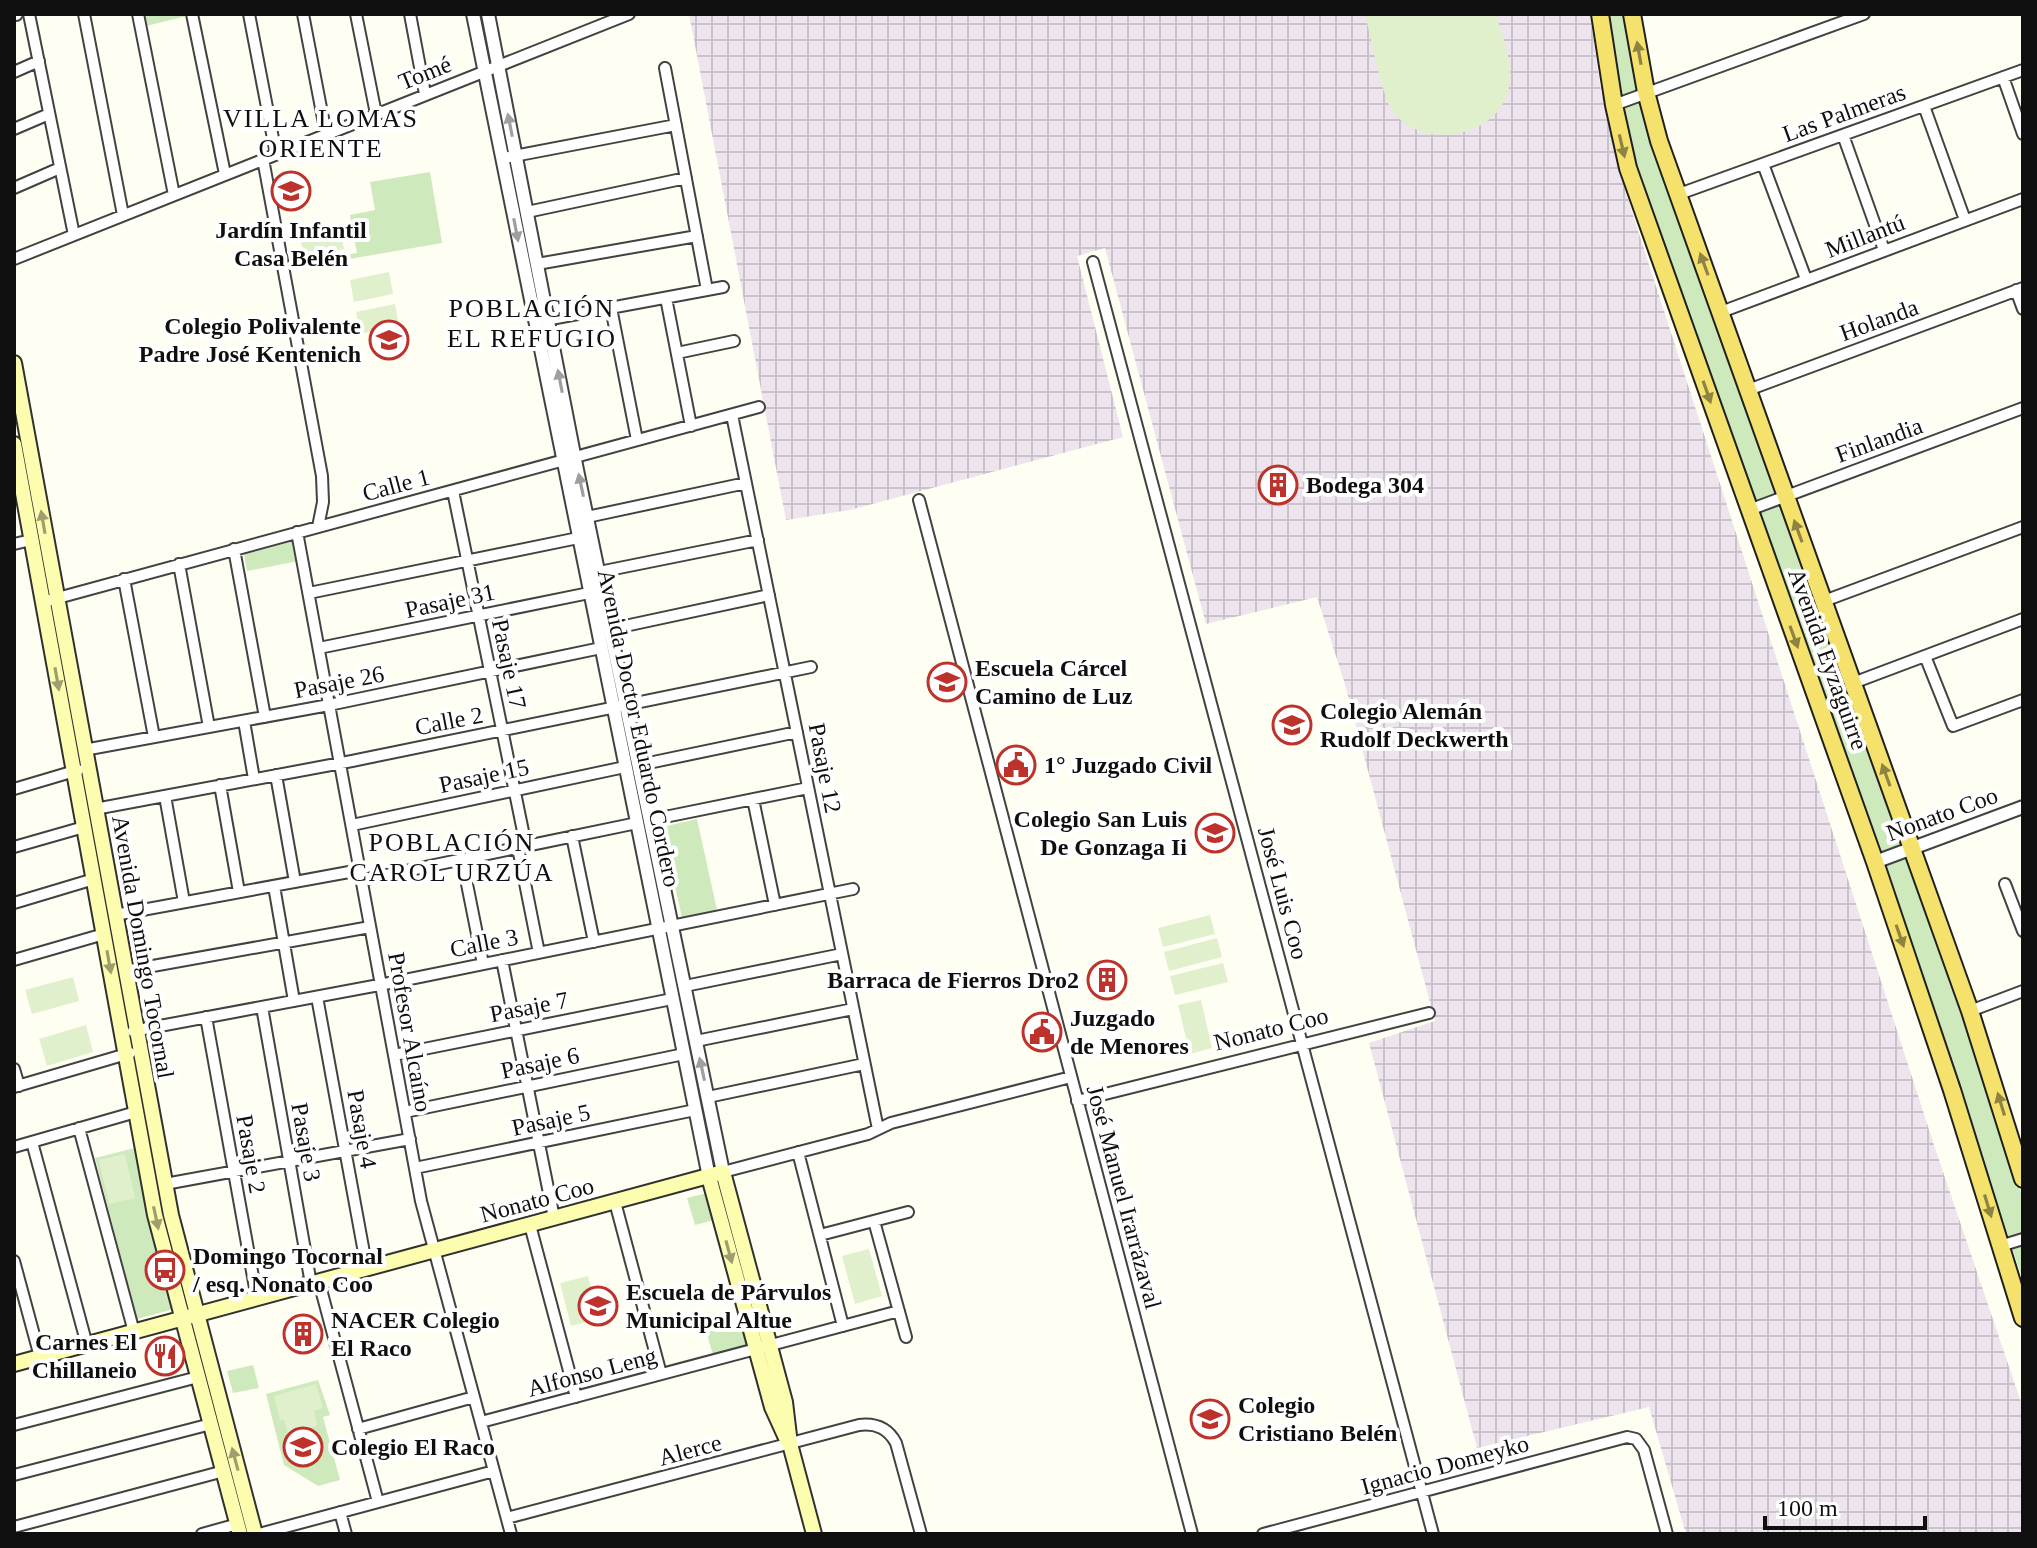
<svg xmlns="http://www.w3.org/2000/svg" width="2037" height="1548" font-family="'Times New Roman',serif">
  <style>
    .industrial { fill: url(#industrial-grid) }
    .grass { fill: #cee9bc }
    .pitch { fill: #e0f0cd }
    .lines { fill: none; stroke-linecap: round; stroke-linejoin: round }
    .minor-casing { stroke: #424242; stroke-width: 14 }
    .tertiary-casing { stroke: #424242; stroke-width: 16 }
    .secondary-casing { stroke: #313131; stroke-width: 18 }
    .primary-casing { stroke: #202020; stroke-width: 20 }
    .minor { stroke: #fff; stroke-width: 10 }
    .tertiary { stroke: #fff; stroke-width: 12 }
    .secondary { stroke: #fdfdaf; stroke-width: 14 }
    .primary { stroke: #f5e26c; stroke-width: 16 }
    .oneway { fill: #8e8342 }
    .oneway2 { fill: #9f9f9f }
    .oneway3 { fill: #9e9e6f }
    .labels { text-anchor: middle; stroke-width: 8; stroke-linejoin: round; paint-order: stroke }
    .street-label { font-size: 24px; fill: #0f0f0f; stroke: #fff }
    .poi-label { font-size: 24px; font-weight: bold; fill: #0f0f0f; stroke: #fff; text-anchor: start }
    .neighbourhood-label { font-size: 26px; letter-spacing: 2px; fill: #0f0f0f; stroke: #fff }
  </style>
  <defs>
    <pattern id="industrial-grid" width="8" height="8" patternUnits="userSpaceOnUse" patternTransform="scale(2)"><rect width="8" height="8" fill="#ede4ed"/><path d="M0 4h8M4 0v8" fill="none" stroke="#cac2ca"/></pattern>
  </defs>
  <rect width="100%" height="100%" fill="#fffef2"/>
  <path class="industrial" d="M689,14H1590L1600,85L1614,150L1631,209L1936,1151L2023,1408V1534H1686L1649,1407L1477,1448L1369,1043L1435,1021L1344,681L1317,597L1206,624L1105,248L1077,256L1123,437L850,510L786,520Z"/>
  <path class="grass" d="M140,14H187V16L142,27Z
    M1607,14H1628L1637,74L1902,838L2023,1199V1281L1879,844L1742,475L1633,164Z
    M430,172L442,243L297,268L296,263L357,253L350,215L375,210L370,182Z
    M294,541L298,561L247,571L244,554Z
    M697,819L717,910L682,918L662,827Z
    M135,1148L142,1184L174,1309L137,1319L95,1158Z
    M707,1193L714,1220L695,1225L687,1198Z
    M743,1321L749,1345L713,1355L706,1331Z
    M253,1365L259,1388L233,1393L227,1371Z
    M318,1380L330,1415L323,1417L340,1480L318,1486L284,1465L266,1394Z"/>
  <path class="pitch" d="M1365,14H1496C1502,37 1514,62 1509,87C1500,138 1421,152 1392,110C1382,96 1370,34 1365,14Z
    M339,223L344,249L304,258L299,231Z
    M389,272L393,294L354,302L350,280Z
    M395,304L399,326L360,334L356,312Z
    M1210,915L1215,934L1163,947L1158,928Z
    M1217,938L1222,957L1169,971L1164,952Z
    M1223,963L1228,982L1175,995L1170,976Z
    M73,977L79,1001L32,1014L25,990Z
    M1201,1000L1212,1048L1190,1054L1178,1005Z
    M86,1025L93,1052L47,1066L39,1039Z
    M125,1154L135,1198L109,1204L99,1160Z
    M869,1249L882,1296L855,1304L842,1256Z
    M588,1276L599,1319L571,1326L560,1283Z
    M316,1384L323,1408L314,1411L317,1426L288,1434L284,1419L280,1420L274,1396Z"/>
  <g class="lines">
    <g class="minor-casing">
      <path id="minor" d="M29,14L74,235
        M84,14L123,215
        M138,14L174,195
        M192,14L225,174
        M249,14L276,154
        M303,14L326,134
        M356,14L376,114
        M410,14L425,94
        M665,68L707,290
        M14,72L39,61
        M2003,77L2023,134
        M1614,105L1864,14
        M1924,106L1965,220
        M14,129L49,114
        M1843,135L1884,250
        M509,157L676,125
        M263,159L322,476L323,502L318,527
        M1763,164L1806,279
        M14,188L60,168
        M1679,194L2023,70
        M527,212L686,178
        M14,259L629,14
        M1093,262L1433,1534
        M537,264L697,236
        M2016,290L2023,309
        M666,298L691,426
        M611,308L637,440
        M1721,312L2023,199
        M540,321L723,287
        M677,353L734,341
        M1748,390L2023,288
        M732,415L878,1129
        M453,491L526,846
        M919,500L1192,1534
        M1749,510L2023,408
        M587,517L746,483
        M297,532L421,1201L511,1534
        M14,544L31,540
        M234,549L265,717
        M179,564L209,727
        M599,572L758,540
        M124,579L154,737
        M309,593L578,538
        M1824,601L2023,527
        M43,602L759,407
        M611,629L769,595
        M319,648L589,593
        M1925,656L1953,726L2023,700
        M1853,683L2023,619
        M244,721L254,779
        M84,750L329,705L601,648
        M639,765L797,732
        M276,775L295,882
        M220,785L239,892
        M14,789L78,770
        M165,796L184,902
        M753,799L775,905
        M95,809L352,761L811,667
        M650,820L808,788
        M352,825L625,767
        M572,836L594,942
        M14,847L84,827
        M518,848L539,953
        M462,859L483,964
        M362,880L637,823
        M2005,884L2023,931
        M274,886L294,1001
        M14,903L94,879
        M115,915L360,870
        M14,960L104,934
        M502,960L554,1218
        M125,971L370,927
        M685,986L842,954
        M317,997L367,1269
        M262,1007L311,1284
        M1970,1011L2023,991
        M206,1017L257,1299
        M133,1031L395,982L853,889
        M696,1041L853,1009
        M394,1055L672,999
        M14,1069L19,1086
        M14,1087L130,1053
        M708,1097L864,1064
        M1077,1101L1429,1013
        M405,1112L684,1054
        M79,1128L134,1332
        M32,1142L87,1345
        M14,1147L136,1112
        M798,1152L843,1326
        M415,1168L695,1110
        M723,1172L868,1134L891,1123L1071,1077
        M165,1184L410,1139
        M615,1202L661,1374
        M874,1221L906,1337
        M530,1225L576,1397
        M820,1235L908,1212
        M2000,1246L2023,1239
        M14,1261L40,1357
        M319,1282L378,1502
        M481,1422L899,1311
        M14,1425L198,1377
        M358,1429L474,1397
        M14,1475L211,1424
        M340,1512L346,1534
        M507,1518L859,1425C876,1423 888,1428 896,1443L921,1534
        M14,1527L224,1471
        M202,1534L238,1524
        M259,1534L494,1471
        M1263,1534L1627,1437L1636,1439L1644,1450L1667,1534"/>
    </g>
    <g class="tertiary-casing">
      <path id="tertiary" d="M14,14H16
        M473,14L709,1177
        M488,14L577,470L723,1172
        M1875,862L2023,807"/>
    </g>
    <g class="secondary-casing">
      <path id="secondary" d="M14,363L171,1215L255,1534
        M14,444L155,1215L240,1534
        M709,1177L772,1407L787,1440
        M14,1364L723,1172L785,1402L790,1444L814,1534"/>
    </g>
    <g class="primary-casing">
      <path id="primary" d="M1600,14L1614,105L1628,168L1875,862L1952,1090L2023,1318
        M1632,14L1646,92L1659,141L1970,1011L2023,1179"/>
    </g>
    <use href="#minor" class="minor"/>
    <use href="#tertiary" class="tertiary"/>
    <use href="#secondary" class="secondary"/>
    <use href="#primary" class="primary"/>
  </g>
  <defs><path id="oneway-solid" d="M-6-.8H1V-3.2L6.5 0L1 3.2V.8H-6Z" transform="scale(2)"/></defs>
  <g class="oneway">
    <use href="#oneway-solid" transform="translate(1639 53) rotate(-100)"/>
    <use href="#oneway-solid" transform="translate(1622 146) rotate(77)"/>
    <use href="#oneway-solid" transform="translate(1704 264) rotate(-110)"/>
    <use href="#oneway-solid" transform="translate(1707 392) rotate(71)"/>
    <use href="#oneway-solid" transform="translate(1798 531) rotate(-110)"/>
    <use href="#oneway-solid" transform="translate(1794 637) rotate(70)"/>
    <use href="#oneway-solid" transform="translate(1886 775) rotate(-110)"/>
    <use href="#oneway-solid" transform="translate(1900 936) rotate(71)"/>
    <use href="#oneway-solid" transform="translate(2001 1104) rotate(-107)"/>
    <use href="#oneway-solid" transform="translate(1988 1206) rotate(73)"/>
  </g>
  <g class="oneway2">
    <use href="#oneway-solid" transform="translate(510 125) rotate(-101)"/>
    <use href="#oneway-solid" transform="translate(516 230) rotate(79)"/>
    <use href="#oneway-solid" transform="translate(560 381) rotate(-101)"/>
    <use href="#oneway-solid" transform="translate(581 485) rotate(-102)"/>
    <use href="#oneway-solid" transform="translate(702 1069) rotate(-102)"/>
  </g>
  <g class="oneway3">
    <use href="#oneway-solid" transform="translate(43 522) rotate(-100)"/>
    <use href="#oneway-solid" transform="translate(57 679) rotate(80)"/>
    <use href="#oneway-solid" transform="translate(109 962) rotate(80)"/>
    <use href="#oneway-solid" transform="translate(156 1218) rotate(78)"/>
    <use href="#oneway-solid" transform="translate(729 1252) rotate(75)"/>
    <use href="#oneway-solid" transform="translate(235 1459) rotate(-105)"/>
  </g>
  <defs>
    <g id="school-ring" transform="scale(2)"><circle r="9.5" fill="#fff" stroke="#bd322a" stroke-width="1.5"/><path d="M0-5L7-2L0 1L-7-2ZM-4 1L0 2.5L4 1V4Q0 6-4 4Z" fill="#bd322a"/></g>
    <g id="building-ring" transform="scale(2)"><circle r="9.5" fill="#fff" stroke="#bd322a" stroke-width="1.5"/><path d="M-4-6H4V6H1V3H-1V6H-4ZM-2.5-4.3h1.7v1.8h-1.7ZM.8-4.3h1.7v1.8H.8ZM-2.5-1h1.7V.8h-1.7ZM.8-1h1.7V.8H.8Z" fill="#bd322a"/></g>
    <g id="civic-ring" transform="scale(2)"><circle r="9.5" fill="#fff" stroke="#bd322a" stroke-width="1.5"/><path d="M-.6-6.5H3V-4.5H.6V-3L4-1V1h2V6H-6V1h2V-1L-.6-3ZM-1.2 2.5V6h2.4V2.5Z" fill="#bd322a"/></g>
    <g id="bus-ring" transform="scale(2)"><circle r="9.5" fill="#fff" stroke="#bd322a" stroke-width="1.5"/><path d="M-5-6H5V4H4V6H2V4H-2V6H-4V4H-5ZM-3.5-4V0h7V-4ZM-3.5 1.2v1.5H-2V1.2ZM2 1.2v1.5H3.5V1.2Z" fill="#bd322a"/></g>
    <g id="restaurant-ring" transform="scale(2)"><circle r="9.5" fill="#fff" stroke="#bd322a" stroke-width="1.5"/><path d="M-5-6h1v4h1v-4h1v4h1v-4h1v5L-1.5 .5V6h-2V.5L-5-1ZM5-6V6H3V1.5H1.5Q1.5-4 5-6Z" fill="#bd322a"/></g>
  </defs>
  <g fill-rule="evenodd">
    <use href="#school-ring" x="291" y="191"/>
    <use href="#school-ring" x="389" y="340"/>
    <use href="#building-ring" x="1278" y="485"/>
    <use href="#school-ring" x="947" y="682"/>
    <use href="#school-ring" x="1292" y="725"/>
    <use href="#civic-ring" x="1016" y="765"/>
    <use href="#school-ring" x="1215" y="833"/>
    <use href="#building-ring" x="1107" y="980"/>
    <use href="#civic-ring" x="1042" y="1032"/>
    <use href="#bus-ring" x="165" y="1270"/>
    <use href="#school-ring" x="598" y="1306"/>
    <use href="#building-ring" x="303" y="1334"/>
    <use href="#restaurant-ring" x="165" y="1356"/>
    <use href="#school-ring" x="1210" y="1419"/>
    <use href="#school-ring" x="303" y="1447"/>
  </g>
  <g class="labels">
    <g class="street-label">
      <text transform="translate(425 73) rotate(-22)" y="8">Tomé</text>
      <text transform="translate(1844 113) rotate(-20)" y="8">Las Palmeras</text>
      <text transform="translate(1865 236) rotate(-21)" y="8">Millantú</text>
      <text transform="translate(1879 320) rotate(-20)" y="8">Holanda</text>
      <text transform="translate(1879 440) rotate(-20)" y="8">Finlandia</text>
      <text transform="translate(396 485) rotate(-15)" y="8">Calle 1</text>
      <text transform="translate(450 601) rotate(-12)" y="8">Pasaje 31</text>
      <text transform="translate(1828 659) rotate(70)" y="8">Avenida Eyzaguirre</text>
      <text transform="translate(509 664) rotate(78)" y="8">Pasaje 17</text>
      <text transform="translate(339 682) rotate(-11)" y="8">Pasaje 26</text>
      <text transform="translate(449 721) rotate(-11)" y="8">Calle 2</text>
      <text transform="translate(639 728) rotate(78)" y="8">Avenida Doctor Eduardo Cordero</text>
      <text transform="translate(825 768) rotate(79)" y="8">Pasaje 12</text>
      <text transform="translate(484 776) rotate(-12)" y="8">Pasaje 15</text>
      <text transform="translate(1942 814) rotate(-20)" y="8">Nonato Coo</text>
      <text transform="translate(1283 893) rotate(75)" y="8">José Luis Coo</text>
      <text transform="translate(484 943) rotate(-11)" y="8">Calle 3</text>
      <text transform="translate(143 947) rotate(80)" y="8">Avenida Domingo Tocornal</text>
      <text transform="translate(529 1007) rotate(-11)" y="8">Pasaje 7</text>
      <text transform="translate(1271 1029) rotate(-14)" y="8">Nonato Coo</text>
      <text transform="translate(410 1032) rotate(80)" y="8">Profesor Alcaíno</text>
      <text transform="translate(540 1063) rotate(-12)" y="8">Pasaje 6</text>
      <text transform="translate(551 1120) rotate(-12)" y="8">Pasaje 5</text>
      <text transform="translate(362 1129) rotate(80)" y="8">Pasaje 4</text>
      <text transform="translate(306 1142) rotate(80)" y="8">Pasaje 3</text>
      <text transform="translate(251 1154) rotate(80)" y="8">Pasaje 2</text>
      <text transform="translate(1124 1197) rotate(75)" y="8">José Manuel Irarrázaval</text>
      <text transform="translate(537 1200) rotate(-15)" y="8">Nonato Coo</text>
      <text transform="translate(592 1372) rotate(-15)" y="8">Alfonso Leng</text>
      <text transform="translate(690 1450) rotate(-15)" y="8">Alerce</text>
      <text transform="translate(1445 1465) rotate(-15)" y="8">Ignacio Domeyko</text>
    </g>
    <g class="poi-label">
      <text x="291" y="238" text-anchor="middle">Jardín Infantil<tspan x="291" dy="28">Casa Belén</tspan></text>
      <text x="361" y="334" text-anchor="end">Colegio Polivalente<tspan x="361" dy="28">Padre José Kentenich</tspan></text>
      <text x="1306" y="493">Bodega 304</text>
      <text x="975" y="676">Escuela Cárcel<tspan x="975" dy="28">Camino de Luz</tspan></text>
      <text x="1320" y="719">Colegio Alemán<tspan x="1320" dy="28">Rudolf Deckwerth</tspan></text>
      <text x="1044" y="773">1° Juzgado Civil</text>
      <text x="1187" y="827" text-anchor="end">Colegio San Luis<tspan x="1187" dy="28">De Gonzaga Ii</tspan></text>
      <text x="1079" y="988" text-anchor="end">Barraca de Fierros Dro2</text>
      <text x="1070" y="1026">Juzgado<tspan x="1070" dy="28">de Menores</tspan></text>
      <text x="193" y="1264">Domingo Tocornal<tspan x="193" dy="28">/ esq. Nonato Coo</tspan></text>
      <text x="626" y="1300">Escuela de Párvulos<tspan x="626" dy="28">Municipal Altue</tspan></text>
      <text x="331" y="1328">NACER Colegio<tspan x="331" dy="28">El Raco</tspan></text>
      <text x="137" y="1350" text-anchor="end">Carnes El<tspan x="137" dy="28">Chillaneio</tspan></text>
      <text x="1238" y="1413">Colegio<tspan x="1238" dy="28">Cristiano Belén</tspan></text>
      <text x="331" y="1455">Colegio El Raco</text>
    </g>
    <g class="neighbourhood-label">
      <text x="321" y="127">VILLA LOMAS<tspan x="321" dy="30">ORIENTE</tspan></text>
      <text x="532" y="317">POBLACIÓN<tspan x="532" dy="30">EL REFUGIO</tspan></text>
      <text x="452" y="851">POBLACIÓN<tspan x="452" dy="30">CAROL URZÚA</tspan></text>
    </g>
  </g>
  <rect width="2037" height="1548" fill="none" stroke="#0f0f0f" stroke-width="32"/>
  <path d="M1765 1516v12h160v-12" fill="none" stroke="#0f0f0f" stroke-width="4"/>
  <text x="1777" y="1516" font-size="24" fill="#0f0f0f" stroke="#ffffff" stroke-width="6" paint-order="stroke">100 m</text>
</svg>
